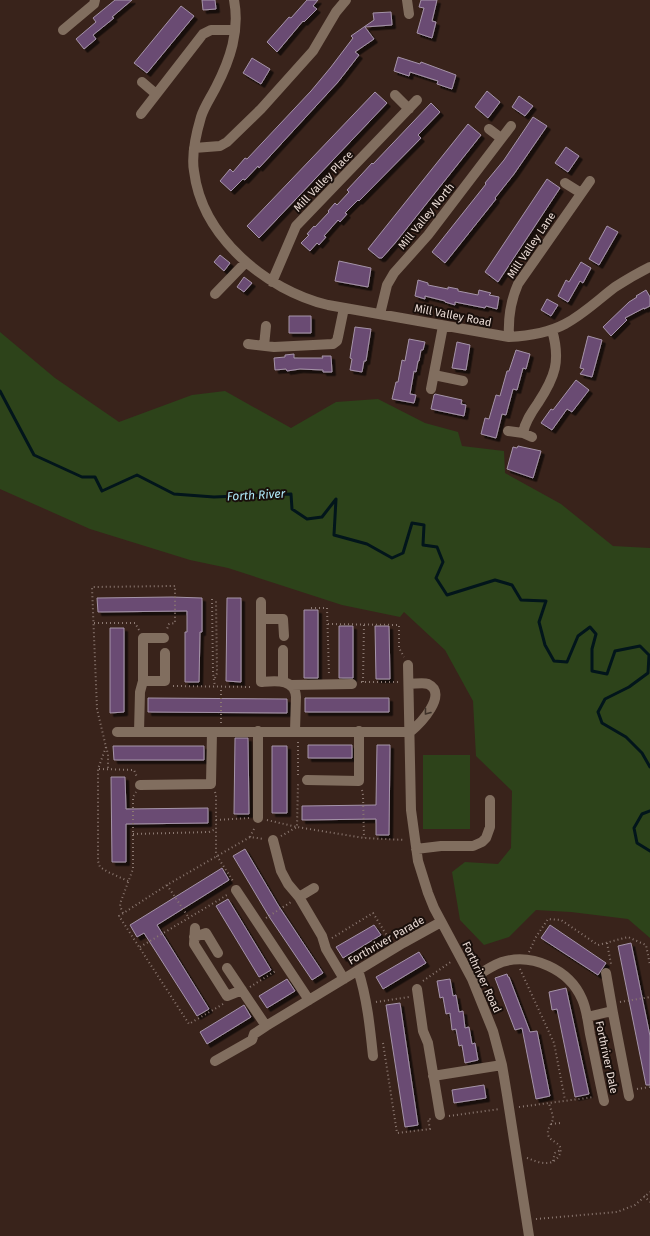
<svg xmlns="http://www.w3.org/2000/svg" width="650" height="1236" font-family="'Fira Sans',sans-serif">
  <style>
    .green { fill: #2d431a }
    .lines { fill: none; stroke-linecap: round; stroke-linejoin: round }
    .stream { stroke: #02151b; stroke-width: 3 }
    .building { fill: #6b4b73; stroke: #a594a9; filter: url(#shadow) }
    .path { stroke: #8b7871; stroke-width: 2; stroke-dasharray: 1 3; stroke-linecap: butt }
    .minor { stroke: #816e5f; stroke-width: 10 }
    .oneway { stroke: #3d3028 }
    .labels { text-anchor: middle; stroke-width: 4; stroke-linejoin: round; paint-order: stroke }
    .street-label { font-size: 11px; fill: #ebdcd6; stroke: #190f0b }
    .water-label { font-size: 12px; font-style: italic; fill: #ade6f7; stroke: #190f0b }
  </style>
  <defs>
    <filter id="shadow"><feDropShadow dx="3.5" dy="3.5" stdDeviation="0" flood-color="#0009"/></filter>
  </defs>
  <rect width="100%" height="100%" fill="#39231b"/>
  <path class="green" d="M0,332L55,378L119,422L192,395L225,391L291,428L336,402L378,399L425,423L458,432L462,446L504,451L505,473L561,504L613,546L650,548V938L628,919L571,912L536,910L509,937L484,945L460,920L452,872L465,862L498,864L511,848L512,791L476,756L473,701L445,650L404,612L400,617L342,605L228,568L190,560L90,529L0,489Z
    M423,755H470V829H423Z"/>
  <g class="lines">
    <path class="stream" d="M0,391L34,455L82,477H95L102,491L137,475L174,494L214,497L291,494L292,509L307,519L322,517L336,499L334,535L367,544L392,558L403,553L412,523L424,525L423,545L437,547L443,562L436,578L447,595L495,580L512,585L521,600L546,601L539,622L545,645L554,661L567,662L578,636L590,627L596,634L592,649V671L607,674L615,651L640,646L649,655
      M649,655L648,673L629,687L605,699L598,712L602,723L626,737L642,753L650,767
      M650,811L642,814L634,828L637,843L650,851"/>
  </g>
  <path class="building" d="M115,0H132L112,17L114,18L93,35L96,39L84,49L76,39L96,22L93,18Z
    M202,0H215L216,9L203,10Z
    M307,0H318L313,6L317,9L304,22L303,21L277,52L267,42L289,17L291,18Z
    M421,0H437L432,21L436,22L432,38L417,33L424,8L419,7Z
    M181,6L194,16L147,73L134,63Z
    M391,12L392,25L365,27L374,39L355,52L359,55L338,82L259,168L258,166L245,180L243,179L231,191L220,181L230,169L233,172L245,158L247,159L311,91L331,67L353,38L351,36L374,20L373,13Z
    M398,57L420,64L421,62L456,75L452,89L437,84L438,81L410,72L409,76L394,71Z
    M252,58L270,69L261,84L243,73Z
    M487,91L500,102L488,118L475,107Z
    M375,92L387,103L259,238L247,226Z
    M519,96L533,106L525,116L512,107Z
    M431,103L440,112L418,135L421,138L359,201L358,200L345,213L347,214L340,222L338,220L324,236L326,237L319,245L317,243L310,251L301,243L309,235L307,234L314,226L315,227L329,212L328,211L335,203L337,205L349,192L347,190L361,175L372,163L373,164Z
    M533,117L547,126L514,174L495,198L496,199L445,263L432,252L486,184L485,183L504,160Z
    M468,124L481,135L396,242L382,258H379L368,249Z
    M566,147L579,156L568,172L555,163Z
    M547,179L560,188L498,282L485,272Z
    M607,226L618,232L599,265L589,259Z
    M220,255L230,263L224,271L214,262Z
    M339,261L371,268L368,287L335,281Z
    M581,262L591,268L583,283L580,281L568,302L558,296L566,280L569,282Z
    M244,277L252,283L244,292L237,287Z
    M418,280L428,283V285L448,289V287L458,289V291L478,295L479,290L491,293L489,295L499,297L497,309L486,306L485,308L455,302V305L445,302V301L425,296V299L415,296Z
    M646,290L650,297V306L644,309V308L625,318L627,320L611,336L603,327L629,302L637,297L636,296Z
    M547,299L558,305L551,316L541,310Z
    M289,316H311V333H289Z
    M355,327L371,329L366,361H364L362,372L350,370L352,359L350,358Z
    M588,336L602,340L592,377L580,374L584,369L580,368Z
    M409,339L425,342L423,350H421L419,361H418L416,372L414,371L410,394L416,395L414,403L392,399L396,382H398L402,360L405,361Z
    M457,342L470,345L466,370L452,368Z
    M516,350L530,354L526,369L523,368L517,390L513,389L506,415L502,414L496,438L481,434L485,418L489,419L496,395L500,396L507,371H509Z
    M294,354V358H323L322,356H331L332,372H323V370L300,369L287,371L286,369L275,370L274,358L285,357V355Z
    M576,380L589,390L572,412L567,409L552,430L541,423L551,409L553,410Z
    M435,394L462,400L461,404L466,405L464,416L431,409L434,395Z
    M518,446L541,451L533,478L507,469L513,447L517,448Z
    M172,597L202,598V632H200L199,682H185V632H187V611L98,612L97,598Z
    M227,598H241V682L226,681Z
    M304,610H318V678H304Z
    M339,626H353V678H339Z
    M375,626H389L390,679H376Z
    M110,628H124V712L110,713Z
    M148,698L287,699V713L148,712Z
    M305,698H389V712H305Z
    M235,738H248L249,814H234Z
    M308,745H352V758H308Z
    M377,745H390L389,835H376V819L302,820V806L376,805Z
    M113,746H204V760H114Z
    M272,746H287V813H272Z
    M111,777H125L126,809L208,808V823L126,824V862H112Z
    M245,849L278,905L323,973L312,980L270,918L233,856Z
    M222,868L229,880L157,925L209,1009L197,1016L144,933L137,937L130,925Z
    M228,899L271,970L259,977L216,906Z
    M374,925L381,935L343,958L336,947Z
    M550,925L606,963L598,975L541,938Z
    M631,943L650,1036V1085H646L618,946Z
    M419,952L426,963L383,989L376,977Z
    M507,974L508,977H509L530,1032L537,1031L550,1096L536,1099L522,1028L515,1030L495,978Z
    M287,979L295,991L267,1008L259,996Z
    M450,979L453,996L456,995L459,1012L463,1011L465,1028L469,1027L472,1044L475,1043L478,1060L465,1063L462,1045L459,1046L456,1029L452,1030L450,1013L446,1014L443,997L440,998L437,981Z
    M566,988L589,1094L575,1097L557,1009L552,1010L549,992Z
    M400,1003L418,1125L405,1127L386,1005Z
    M244,1005L251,1017L207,1044L200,1032Z
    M484,1085L486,1098L454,1103L452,1090Z"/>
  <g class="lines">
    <path class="path" d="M212,599L213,673L215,687
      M311,608H327L329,675
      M94,623H135L139,630
      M328,624L399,625V648L404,657
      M215,678L217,673L216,599
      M361,682H398
      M363,682L364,624
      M173,686L252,687
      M221,723V687
      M106,747L108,754V769
      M99,769L134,770L137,777
      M298,775V742
      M362,790L363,795L364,838
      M215,792L216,795V852L217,856L233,881
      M216,820L249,818
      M267,820L297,827L364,838L405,840
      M133,834L209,832L216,829
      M281,836L297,827L298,784
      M250,837L255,827
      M128,881L108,872L100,867L98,861V769L106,747L97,709L92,587L175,586V623L169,624L167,629
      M167,885L189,918
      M123,913L120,906L121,901L133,869V797L136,792
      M266,918L291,902
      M332,938L373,913L389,939
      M607,943L611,964
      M140,947L227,895
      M529,952L536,937L548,919L561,920L598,945L628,937L646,945L650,965
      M520,969L554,1043L565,1100
      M423,981L452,961
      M250,987L277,970
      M376,1002L409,997
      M620,1002L650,997
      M223,1004L189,1024L119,916L167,885L250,837L264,839
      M383,1043L397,1133L430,1129L428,1119H431
      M637,1089L650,1087
      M519,1107L594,1097
      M449,1116L500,1109
      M551,1124L561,1123
      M527,1158C533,1160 539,1163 545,1163C553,1164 563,1156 560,1147C557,1141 549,1141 548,1134C547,1128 552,1124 553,1119C553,1114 550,1108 549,1103
      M553,1161L555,1153L560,1150
      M644,1196L650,1202
      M536,1219L617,1212L635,1205L650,1192"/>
    <path class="minor" d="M234,0C240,31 230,60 216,87C211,97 204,107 201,117C196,134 191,154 194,171C202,237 266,290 328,305L509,337C528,336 548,333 565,324C584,314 599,299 615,287C626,280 638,273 650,267
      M407,0L409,14
      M63,30L94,4L95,0
      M142,82L156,94
      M395,95L409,109
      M141,114L203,34L211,30H235
      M489,129L501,138
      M194,148L220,146L227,142L261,109L313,51L336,12L346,0
      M565,183L581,193
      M272,282L296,226L417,100
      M215,294L246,262
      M380,314L387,285L394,273L428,235L511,126
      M509,337C508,318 510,302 518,284L590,181
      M248,344L274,347L333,344L337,341L338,337L344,308
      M264,346L266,326
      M434,375L463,381
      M431,389L443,326
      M508,431L523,433L532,437
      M523,433C525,422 531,413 538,403C555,377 561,361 552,330
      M261,602V682C275,681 295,678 296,697L295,731
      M261,619H283L284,636
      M408,665L411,810L418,861L428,893L434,908L472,979L493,1031L502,1065L507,1095L529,1236
      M143,681H165V653
      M283,681V650
      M291,685L352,684
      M117,732H410C420,724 449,694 428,684C423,682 415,684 409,684
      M139,732L140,692L143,681V638H164
      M307,780L359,781V731
      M140,785L211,784L212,732
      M258,818V731
      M273,840L281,871L288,884L299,897L322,936L326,949L344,979
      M416,849L441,846H473L482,842L486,838L490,827V800
      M236,890L309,1000
      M299,897L314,888
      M195,928L194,944L227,996L242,990
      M194,937L206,933L218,953
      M227,968L266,1026
      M358,970C367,998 370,1027 373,1056
      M606,973L613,1013
      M472,979C481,973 491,966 502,962C532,953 569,969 582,999C587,1010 588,1023 590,1034C595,1057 599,1079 604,1101
      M417,989L423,1031L428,1043L440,1115
      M587,1017L608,1012L613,1013L629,1096
      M215,1061L252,1040L254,1034L266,1026L403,943L441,922
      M433,1076L502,1065"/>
  </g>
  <defs><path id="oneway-chevron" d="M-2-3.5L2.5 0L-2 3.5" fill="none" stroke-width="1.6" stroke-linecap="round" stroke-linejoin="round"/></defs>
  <use class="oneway" href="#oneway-chevron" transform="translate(427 712) rotate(128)"/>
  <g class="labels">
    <g class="street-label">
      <text transform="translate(323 181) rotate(-46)" y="4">Mill Valley Place</text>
      <text transform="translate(426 216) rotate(-51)" y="4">Mill Valley North</text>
      <text transform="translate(531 245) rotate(-56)" y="4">Mill Valley Lane</text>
      <text transform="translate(453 315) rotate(11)" y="4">Mill Valley Road</text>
      <text transform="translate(386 940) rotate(-30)" y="4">Forthriver Parade</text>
      <text transform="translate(482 977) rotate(65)" y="4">Forthriver Road</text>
      <text transform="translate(607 1057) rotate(78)" y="4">Forthriver Dale</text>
    </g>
    <g class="water-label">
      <text transform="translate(256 495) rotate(-3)" y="4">Forth River</text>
    </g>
  </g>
</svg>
